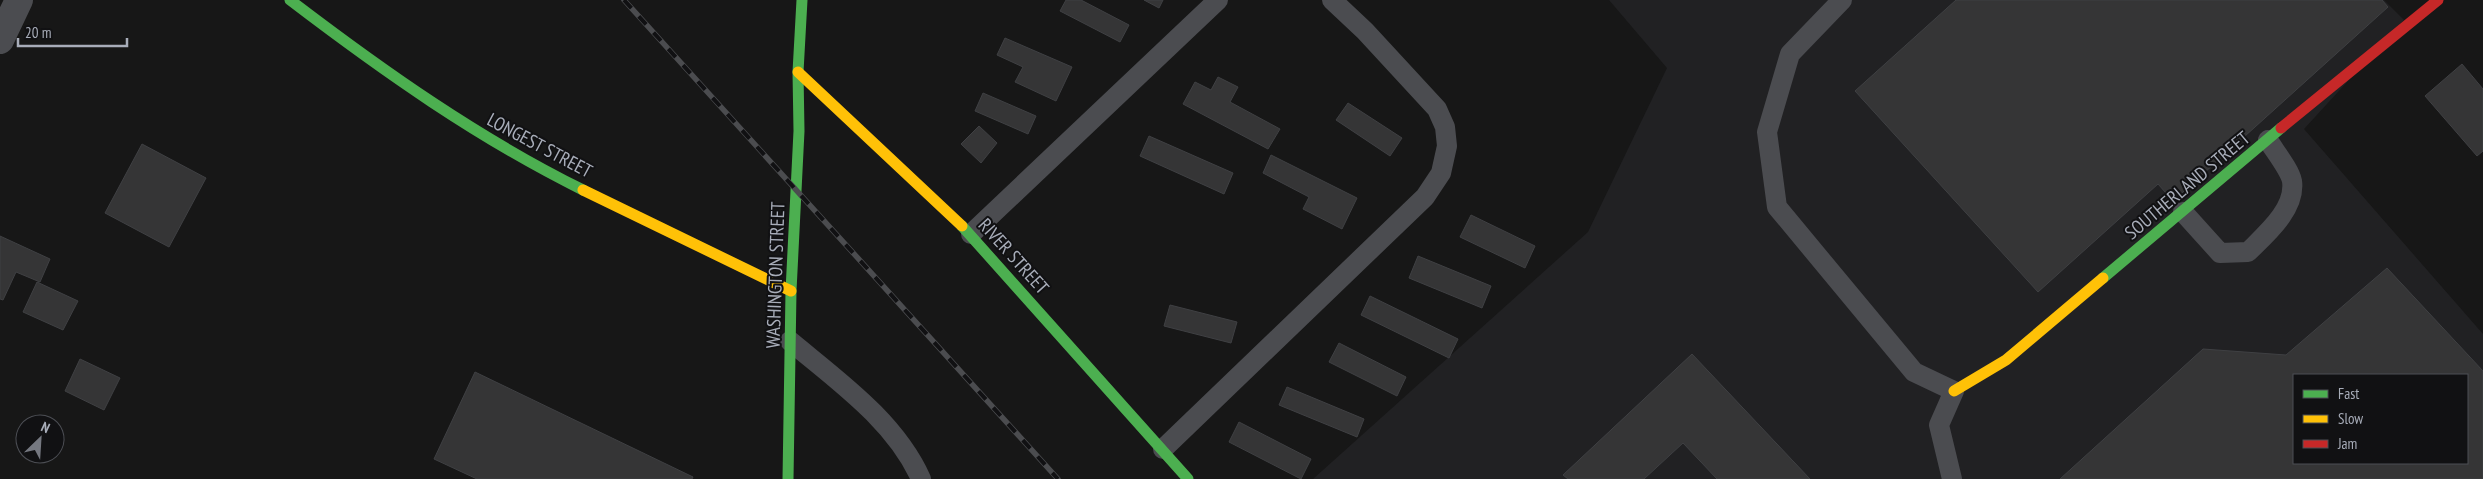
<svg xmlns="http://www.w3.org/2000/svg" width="2483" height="479" font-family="'PT Sans Narrow',sans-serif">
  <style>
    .built { fill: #212123; fill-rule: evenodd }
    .building { fill: #353536; stroke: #3f4043; fill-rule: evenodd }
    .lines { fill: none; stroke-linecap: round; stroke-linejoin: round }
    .lane { stroke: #4b4c50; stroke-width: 20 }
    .street { stroke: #4b4c50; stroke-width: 28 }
    .fast { stroke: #4caf50; stroke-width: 11 }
    .slow { stroke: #ffc107; stroke-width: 11 }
    .jam { stroke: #c62828; stroke-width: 11 }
    .rail-casing { stroke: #4b4c4f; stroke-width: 5.5 }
    .rail { stroke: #111113; stroke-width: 4; stroke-dasharray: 11; stroke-linecap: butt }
    .labels { text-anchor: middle; stroke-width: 4; stroke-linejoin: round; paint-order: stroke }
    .street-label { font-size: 19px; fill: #a8adb9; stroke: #111113 }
  </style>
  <rect width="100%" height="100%" fill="#171717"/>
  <path class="built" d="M1609,0H2384L2404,20L2304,129L2483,334V479H1313L1588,232L1667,68ZM2294,375H2467V463H2294Z"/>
  <path class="building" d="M1066,0H1081L1129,25L1120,42L1060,11Z
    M1144,0H1163L1159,8Z
    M1956,0H2382L2388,7L2173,201L2158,184L2038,292L1855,91Z
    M1005,38L1072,67L1056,101L1015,82L1023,67L997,55Z
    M2462,64L2483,89V151L2477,156L2425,96Z
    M1218,77L1238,87L1230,102L1280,129L1268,149L1183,104L1195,82L1211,90Z
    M983,93L1036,116L1028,134L975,111Z
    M1348,103L1402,138L1390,156L1336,120Z
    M979,126L997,143L981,163L961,144Z
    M1149,136L1233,173L1224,194L1140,156Z
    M142,144L206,178L169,247L105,213Z
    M1271,155L1357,198L1342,229L1303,209L1309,197L1263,173Z
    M1471,215L1535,246L1525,268L1460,237Z
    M0,236L50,259L40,282L16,272L3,300L0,299Z
    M1418,256L1491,286L1482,308L1409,278Z
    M2387,268L2483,371V479H2060L2203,349L2286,355ZM2294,375H2467V463H2294Z
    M37,282L78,301L63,330L23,312Z
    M1370,296L1458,339L1449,358L1361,315Z
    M1170,305L1237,322L1231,343L1164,326Z
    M1339,343L1406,377L1397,396L1329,362Z
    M1692,354L1810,479H1717L1683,443L1644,479H1568L1563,475Z
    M80,359L120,378L104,410L65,391Z
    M475,372L693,477L692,479H477L434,459Z
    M1287,387L1364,419L1357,437L1279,405Z
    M1239,422L1311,459L1301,479L1229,442Z"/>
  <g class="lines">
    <path class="lane" d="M1842,0L1790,54L1767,132L1777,207L1914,372L1954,391L1939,425L1952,479
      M2183,212L2220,253L2248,252C2266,234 2296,209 2292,181C2290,170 2274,150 2268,140
      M971,234L1218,0
      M790,341C838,381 895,421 921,479
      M1163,449L1425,197L1441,173L1447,146L1445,127L1437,109L1365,31L1332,0"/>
    <path class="street" d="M0,40L19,0"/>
    <path class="fast" d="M290,0C383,71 478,138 583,190
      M962,226L1188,479
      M2103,278L2281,128
      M788,479L791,291L799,131L798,72L802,0"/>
    <path class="slow" d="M798,72L962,226
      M583,190L791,291
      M1954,391L2006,360L2103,278"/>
    <path class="jam" d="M2281,128L2438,0"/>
    <g class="rail-casing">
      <path id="rail" d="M624,0L1058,479"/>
    </g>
    <use href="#rail" class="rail"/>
  </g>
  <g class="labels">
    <g class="street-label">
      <text transform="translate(540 145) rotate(28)" y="7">LONGEST STREET</text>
      <text transform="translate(2187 185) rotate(-40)" y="7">SOUTHERLAND STREET</text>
      <text transform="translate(1014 256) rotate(48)" y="7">RIVER STREET</text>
      <text transform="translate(775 275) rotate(-88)" y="7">WASHINGTON STREET</text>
    </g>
  </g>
  <rect x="2293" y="374" width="175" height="90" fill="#111113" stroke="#4d4f55"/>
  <rect x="2303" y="390" width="25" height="8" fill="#4caf50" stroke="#4d4f55"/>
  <text x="2338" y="399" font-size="15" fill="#a8adb9">Fast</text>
  <rect x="2303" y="415" width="25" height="8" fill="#ffc107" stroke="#4d4f55"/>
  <text x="2338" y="424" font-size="15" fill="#a8adb9">Slow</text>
  <rect x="2303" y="440" width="25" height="8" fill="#c62828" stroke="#4d4f55"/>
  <text x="2338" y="449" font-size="15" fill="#a8adb9">Jam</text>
  <g transform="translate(40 439) rotate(25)"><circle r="24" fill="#111113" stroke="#4d4f55"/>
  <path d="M0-4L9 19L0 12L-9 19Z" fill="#757880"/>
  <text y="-8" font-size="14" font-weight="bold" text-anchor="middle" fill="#a8adb9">N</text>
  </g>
  <path d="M18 38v8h109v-8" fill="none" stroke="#a8adb9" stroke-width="2.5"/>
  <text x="25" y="38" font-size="15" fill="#a8adb9" stroke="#111113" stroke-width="4" paint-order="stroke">20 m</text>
</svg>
